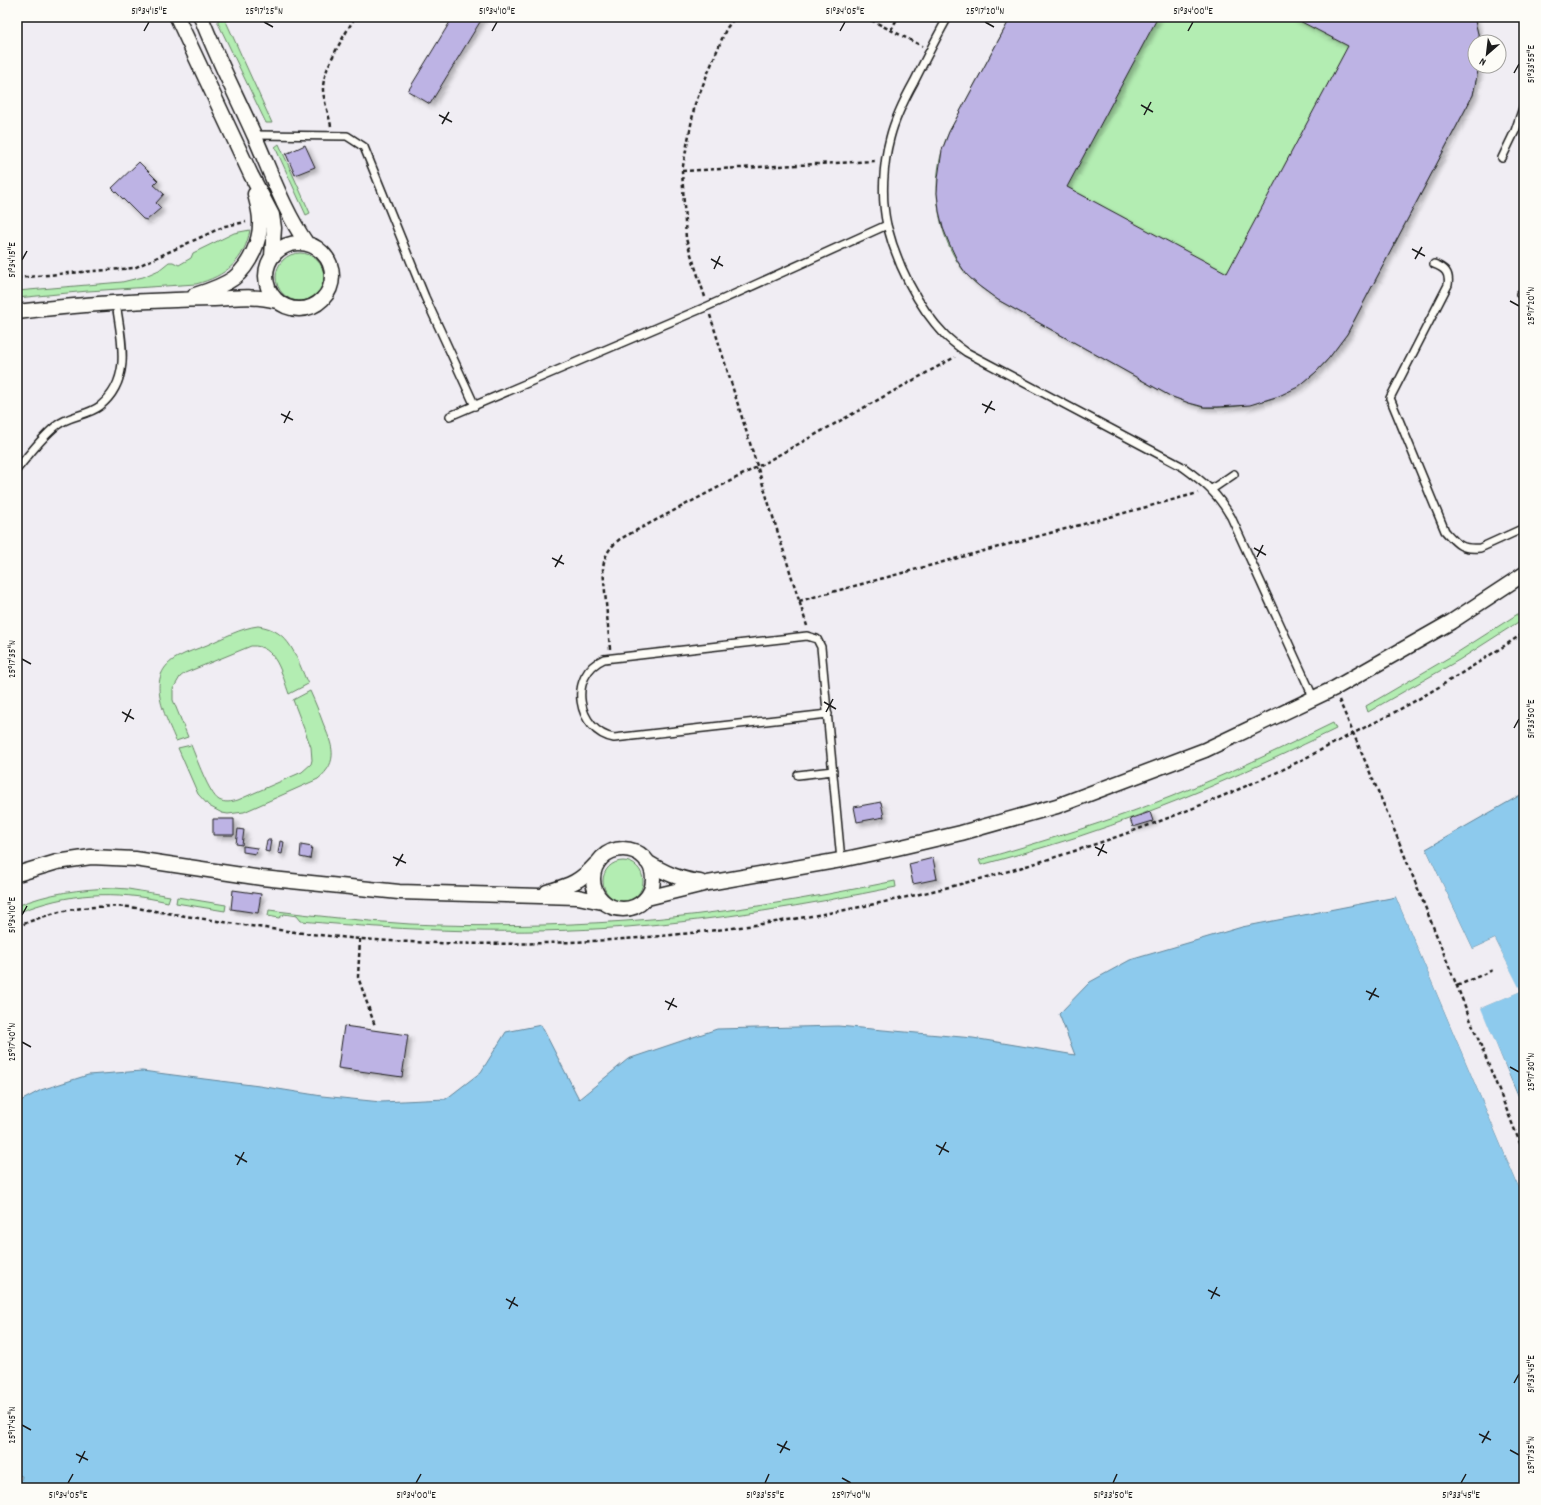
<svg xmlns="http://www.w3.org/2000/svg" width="1541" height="1505" font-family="Dekko,sans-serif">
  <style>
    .green { fill: #b3edb2; stroke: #688467 }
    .water { fill: #8dcaed; stroke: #608499 }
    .pier { fill: #f0edf3 }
    .building { fill: #bdb3e4; stroke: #1c1c1c; filter: url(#shadow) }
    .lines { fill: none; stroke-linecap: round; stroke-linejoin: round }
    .service-casing { stroke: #1c1c1c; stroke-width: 10 }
    .minor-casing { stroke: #1c1c1c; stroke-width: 17 }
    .path { stroke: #1c1c1c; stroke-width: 2.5; stroke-dasharray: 4 3; stroke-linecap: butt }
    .service { stroke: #fdfcf7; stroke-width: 7 }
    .minor { stroke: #fdfcf7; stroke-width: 14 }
    .ticks { fill: none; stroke: #1c1c1c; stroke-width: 1.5 }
    .neatline { fill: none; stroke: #1c1c1c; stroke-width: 1.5 }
    .ticks-label { font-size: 10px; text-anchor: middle; fill: #1c1c1c }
  </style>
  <defs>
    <filter id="shadow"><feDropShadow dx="3.5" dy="3.5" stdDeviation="2" flood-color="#0004"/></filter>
  </defs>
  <rect width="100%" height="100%" fill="#f0edf3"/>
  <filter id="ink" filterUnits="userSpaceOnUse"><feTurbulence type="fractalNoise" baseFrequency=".025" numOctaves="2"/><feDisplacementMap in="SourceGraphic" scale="8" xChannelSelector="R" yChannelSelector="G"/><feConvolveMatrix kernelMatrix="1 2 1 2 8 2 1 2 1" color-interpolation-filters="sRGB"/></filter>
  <g filter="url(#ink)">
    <path class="green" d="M218,17H224L272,123H266L218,23Z
      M1011,17H1474L1480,42H1475V66H1479L1473,95L1347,334C1337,347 1328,361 1316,372C1291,395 1260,405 1227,407C1219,407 1210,408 1202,407C1191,404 1181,400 1170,396L998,300C987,292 976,285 967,275C935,237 928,177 949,132Z
      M279,144L310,213L306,215L275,147Z
      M250,230C244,261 226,276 196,284L88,291L17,298V291L122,282L143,277L159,270L169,262H173L179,265L191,258L193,253L234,233Z
      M276 277a24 24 0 1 1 48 0a24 24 0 1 1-48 0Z
      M1524,610L1523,619L1459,660L1368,712L1366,706L1455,654Z
      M258,626C291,630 296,658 308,684L289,694C282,675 276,644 251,646L185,673L180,677L173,689V700L188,737L176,741C165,715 143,675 178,657C187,652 197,649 207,645C223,638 241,628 258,626Z
      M310,691C315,702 319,712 323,723C332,745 340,761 318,779L244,812L228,814L222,813L209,806L198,794L178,748L191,745C196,757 209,794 219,800C225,803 231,802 238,800L302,772L311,764L312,760L311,747L293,700Z
      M1333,723L1336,729C1252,770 1166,808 1077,837C1046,847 1013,856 981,865L979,860C1044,841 1108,822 1170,797C1226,775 1280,749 1333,723Z
      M603 881a20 20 0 1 1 40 0a20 20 0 1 1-40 0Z
      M895,881L896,887C807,905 718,920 627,927C518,935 409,931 301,921L297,916L284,914L279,918L268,916L269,910C316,916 363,921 410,924C482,927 554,926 626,921C717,915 806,899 895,881Z
      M114,888L128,889L170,896L168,902C114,890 69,892 17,913V906C48,893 80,889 114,888Z
      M177,897L226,905L225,911L176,903Z"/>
    <path class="water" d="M1524,793V1110L1480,1008L1520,991L1495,939L1473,949L1426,849Z
      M1396,897L1524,1199V1488H19L22,1476L17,1475V1103L41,1090L88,1075L142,1071L259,1086L322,1096L381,1102L446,1099L481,1072L506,1032L541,1025L579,1099L628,1059L717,1029L838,1026L973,1038L1075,1055L1059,1014L1090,982L1130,960L1242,927Z"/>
    <path class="pier" d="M1425,847L1473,949L1495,939L1521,991L1481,1008L1524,1112L1522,1111L1478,1008L1480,1006L1518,990L1494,942L1474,951L1471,950L1424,850Z
      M1398,896L1524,1194V1199L1396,897Z"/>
    <path class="building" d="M453,17H483L430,104L408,91Z
      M1011,17H1158L1067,187L1227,273L1348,46L1292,17H1474L1480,42H1475V66H1479L1473,95L1347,334L1329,358L1316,372L1298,387L1279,396L1250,405L1218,407H1204L1189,403L1170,396L998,300L979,286L967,275L958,262L949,243L943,228L939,211L937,193L938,178L942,150L949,132Z
      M305,145L315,167L295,175L286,154Z
      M139,162L158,181L154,185L164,194L156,203L161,208L147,220L143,219L112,188Z
      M881,802L884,817L857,822L854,807Z
      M1150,812L1153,821L1133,827L1130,819Z
      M213,819H234V835H213Z
      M238,829L244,830L242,845L236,844Z
      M267,840H271L269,852L265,851Z
      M280,841L284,842L282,854L278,853Z
      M301,845L312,847L310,859L300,857Z
      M243,846L257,848L256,854L243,852Z
      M933,858L937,879L913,884L909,864Z
      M233,890L261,894L258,913L231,909Z
      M344,1026L408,1035L402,1077L338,1068Z"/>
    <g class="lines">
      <g class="service-casing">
        <path id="service" d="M948,17C936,38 925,60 914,82C904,100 895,118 890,138C883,164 881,199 887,225C897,264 917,306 945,335C951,341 959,347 966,352L1183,467C1205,483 1217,493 1231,517L1314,699
          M254,135L347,136L364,147L425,297L475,406
          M1502,158L1515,131L1524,105
          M1434,264C1445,268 1450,273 1448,285L1390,398L1445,531C1457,544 1461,550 1480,548L1524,528
          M1520,294L1524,297
          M450,416L708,306L887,225
          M17,469C29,455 41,438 56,426C69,415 87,416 100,406C133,379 121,339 116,303
          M1212,489L1234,474
          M828,714L614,738C577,731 567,675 604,659L807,636L817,639L821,647L841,860
          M798,775L833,771"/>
      </g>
      <g class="minor-casing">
        <path id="minor" d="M177,17L251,175L272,215L274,228L272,256
          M201,17C217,58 237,97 255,137C271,173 284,211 307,244
          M266 276a33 33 0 1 1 66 0a33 33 0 1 1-66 0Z
          M195,295C208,291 223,286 234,278C250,265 261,240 260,221C260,211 257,203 255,194
          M17,312C82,304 148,300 214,299C235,298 256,295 277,301
          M593 879a30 30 0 1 1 60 0a30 30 0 1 1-60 0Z
          M647,862C665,873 678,879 700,882
          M17,874L57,862L91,857L135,859L262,878L399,892L578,897L602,902
          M547,892C570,885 580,882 596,864
          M647,898L708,883L841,860L897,848L961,833L1057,806L1205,750L1335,688L1451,622L1524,574"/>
      </g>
      <path class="path" d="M865,17L922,46
        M891,30L898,17
        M331,126C329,115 324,102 323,90C322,69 345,35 355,17
        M682,171L875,161
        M17,278L69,273L134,268L225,226L246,222
        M705,297L686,239L682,171L695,104L726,29L735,17
        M710,315L807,626
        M799,601L1198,493
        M610,649L603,569C604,555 610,547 620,539L757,467L955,357
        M1339,700L1389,817L1524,1153
        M17,927C56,909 87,905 130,907C217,921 303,936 391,941C642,955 897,916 1133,831C1183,813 1234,792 1282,770C1306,758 1330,745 1354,733C1367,726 1380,720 1393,713C1438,689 1481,661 1524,633
        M360,939L358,977L375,1026
        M1457,986L1495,969"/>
      <use href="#service" class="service"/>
      <use href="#minor" class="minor"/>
    </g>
  </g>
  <path class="ticks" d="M264,22L273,27M985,22L994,27M144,31L149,22M492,31L497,22M840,31L845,22M1188,31L1193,22M1514,73L1519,64M1141,105L1153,112M439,115L452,122M1144,115L1151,102M442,124L449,112M1412,249L1425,256M711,259L723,266M1415,259L1422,247M22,260L27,251M714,269L720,256M1510,301L1519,306M982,404L995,410M985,413L992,401M281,414L293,420M284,423L290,411M1254,548L1266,555M1257,557L1263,545M552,558L564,564M555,567L562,555M22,659L31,664M824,702L836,709M122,712L134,719M826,712L833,699M125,722L131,709M1514,728L1519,719M1095,847L1107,853M1098,856L1104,844M393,857L406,863M396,866L403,854M22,915L27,906M1366,991L1379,997M1369,1000L1376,988M665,1001L677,1007M668,1010L674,998M22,1042L31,1047M1510,1067L1519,1072M936,1145L949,1152M235,1155L247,1162M939,1155L946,1142M237,1165L244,1152M1208,1290L1220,1296M506,1299L518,1306M1211,1299L1217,1287M509,1309L515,1297M1514,1383L1519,1374M22,1425L31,1430M1479,1434L1491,1440M1482,1443L1489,1431M777,1444L790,1450M1510,1450L1519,1455M780,1453L787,1441M76,1454L88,1460M79,1463L85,1451M842,1478L851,1483M68,1483L73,1474M416,1483L421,1474M765,1483L769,1474M1113,1483L1117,1474M1461,1483L1466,1474"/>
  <rect width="1541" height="1505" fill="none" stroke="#fdfcf7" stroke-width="44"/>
  <g transform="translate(1487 54) rotate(208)"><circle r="19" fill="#fdfcf7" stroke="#a3a29f"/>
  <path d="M0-3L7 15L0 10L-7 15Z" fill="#1c1c1c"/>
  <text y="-6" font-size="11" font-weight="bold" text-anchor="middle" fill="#1c1c1c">N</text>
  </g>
  <rect x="22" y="22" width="1497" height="1461" class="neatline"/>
  <g class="ticks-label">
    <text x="149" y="14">51°34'15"E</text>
    <text x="264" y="14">25°17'25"N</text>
    <text x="497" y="14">51°34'10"E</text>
    <text x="845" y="14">51°34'05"E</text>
    <text x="985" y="14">25°17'20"N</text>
    <text x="1193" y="14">51°34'00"E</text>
    <text transform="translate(1530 64) rotate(-90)" y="4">51°33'55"E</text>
    <text transform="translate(11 260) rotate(-90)" y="4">51°34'15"E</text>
    <text transform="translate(1530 306) rotate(-90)" y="4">25°17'20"N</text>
    <text transform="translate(11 659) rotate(-90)" y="4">25°17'35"N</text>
    <text transform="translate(1530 719) rotate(-90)" y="4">51°33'50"E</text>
    <text transform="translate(11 915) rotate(-90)" y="4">51°34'10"E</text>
    <text transform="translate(11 1042) rotate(-90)" y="4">25°17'40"N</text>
    <text transform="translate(1530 1072) rotate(-90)" y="4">25°17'30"N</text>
    <text transform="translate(1530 1374) rotate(-90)" y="4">51°33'45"E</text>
    <text transform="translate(11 1425) rotate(-90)" y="4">25°17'45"N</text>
    <text transform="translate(1530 1455) rotate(-90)" y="4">25°17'35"N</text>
    <text x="68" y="1498">51°34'05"E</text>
    <text x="416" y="1498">51°34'00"E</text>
    <text x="765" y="1498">51°33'55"E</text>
    <text x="851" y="1498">25°17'40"N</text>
    <text x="1113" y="1498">51°33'50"E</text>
    <text x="1461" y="1498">51°33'45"E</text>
  </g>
</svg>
